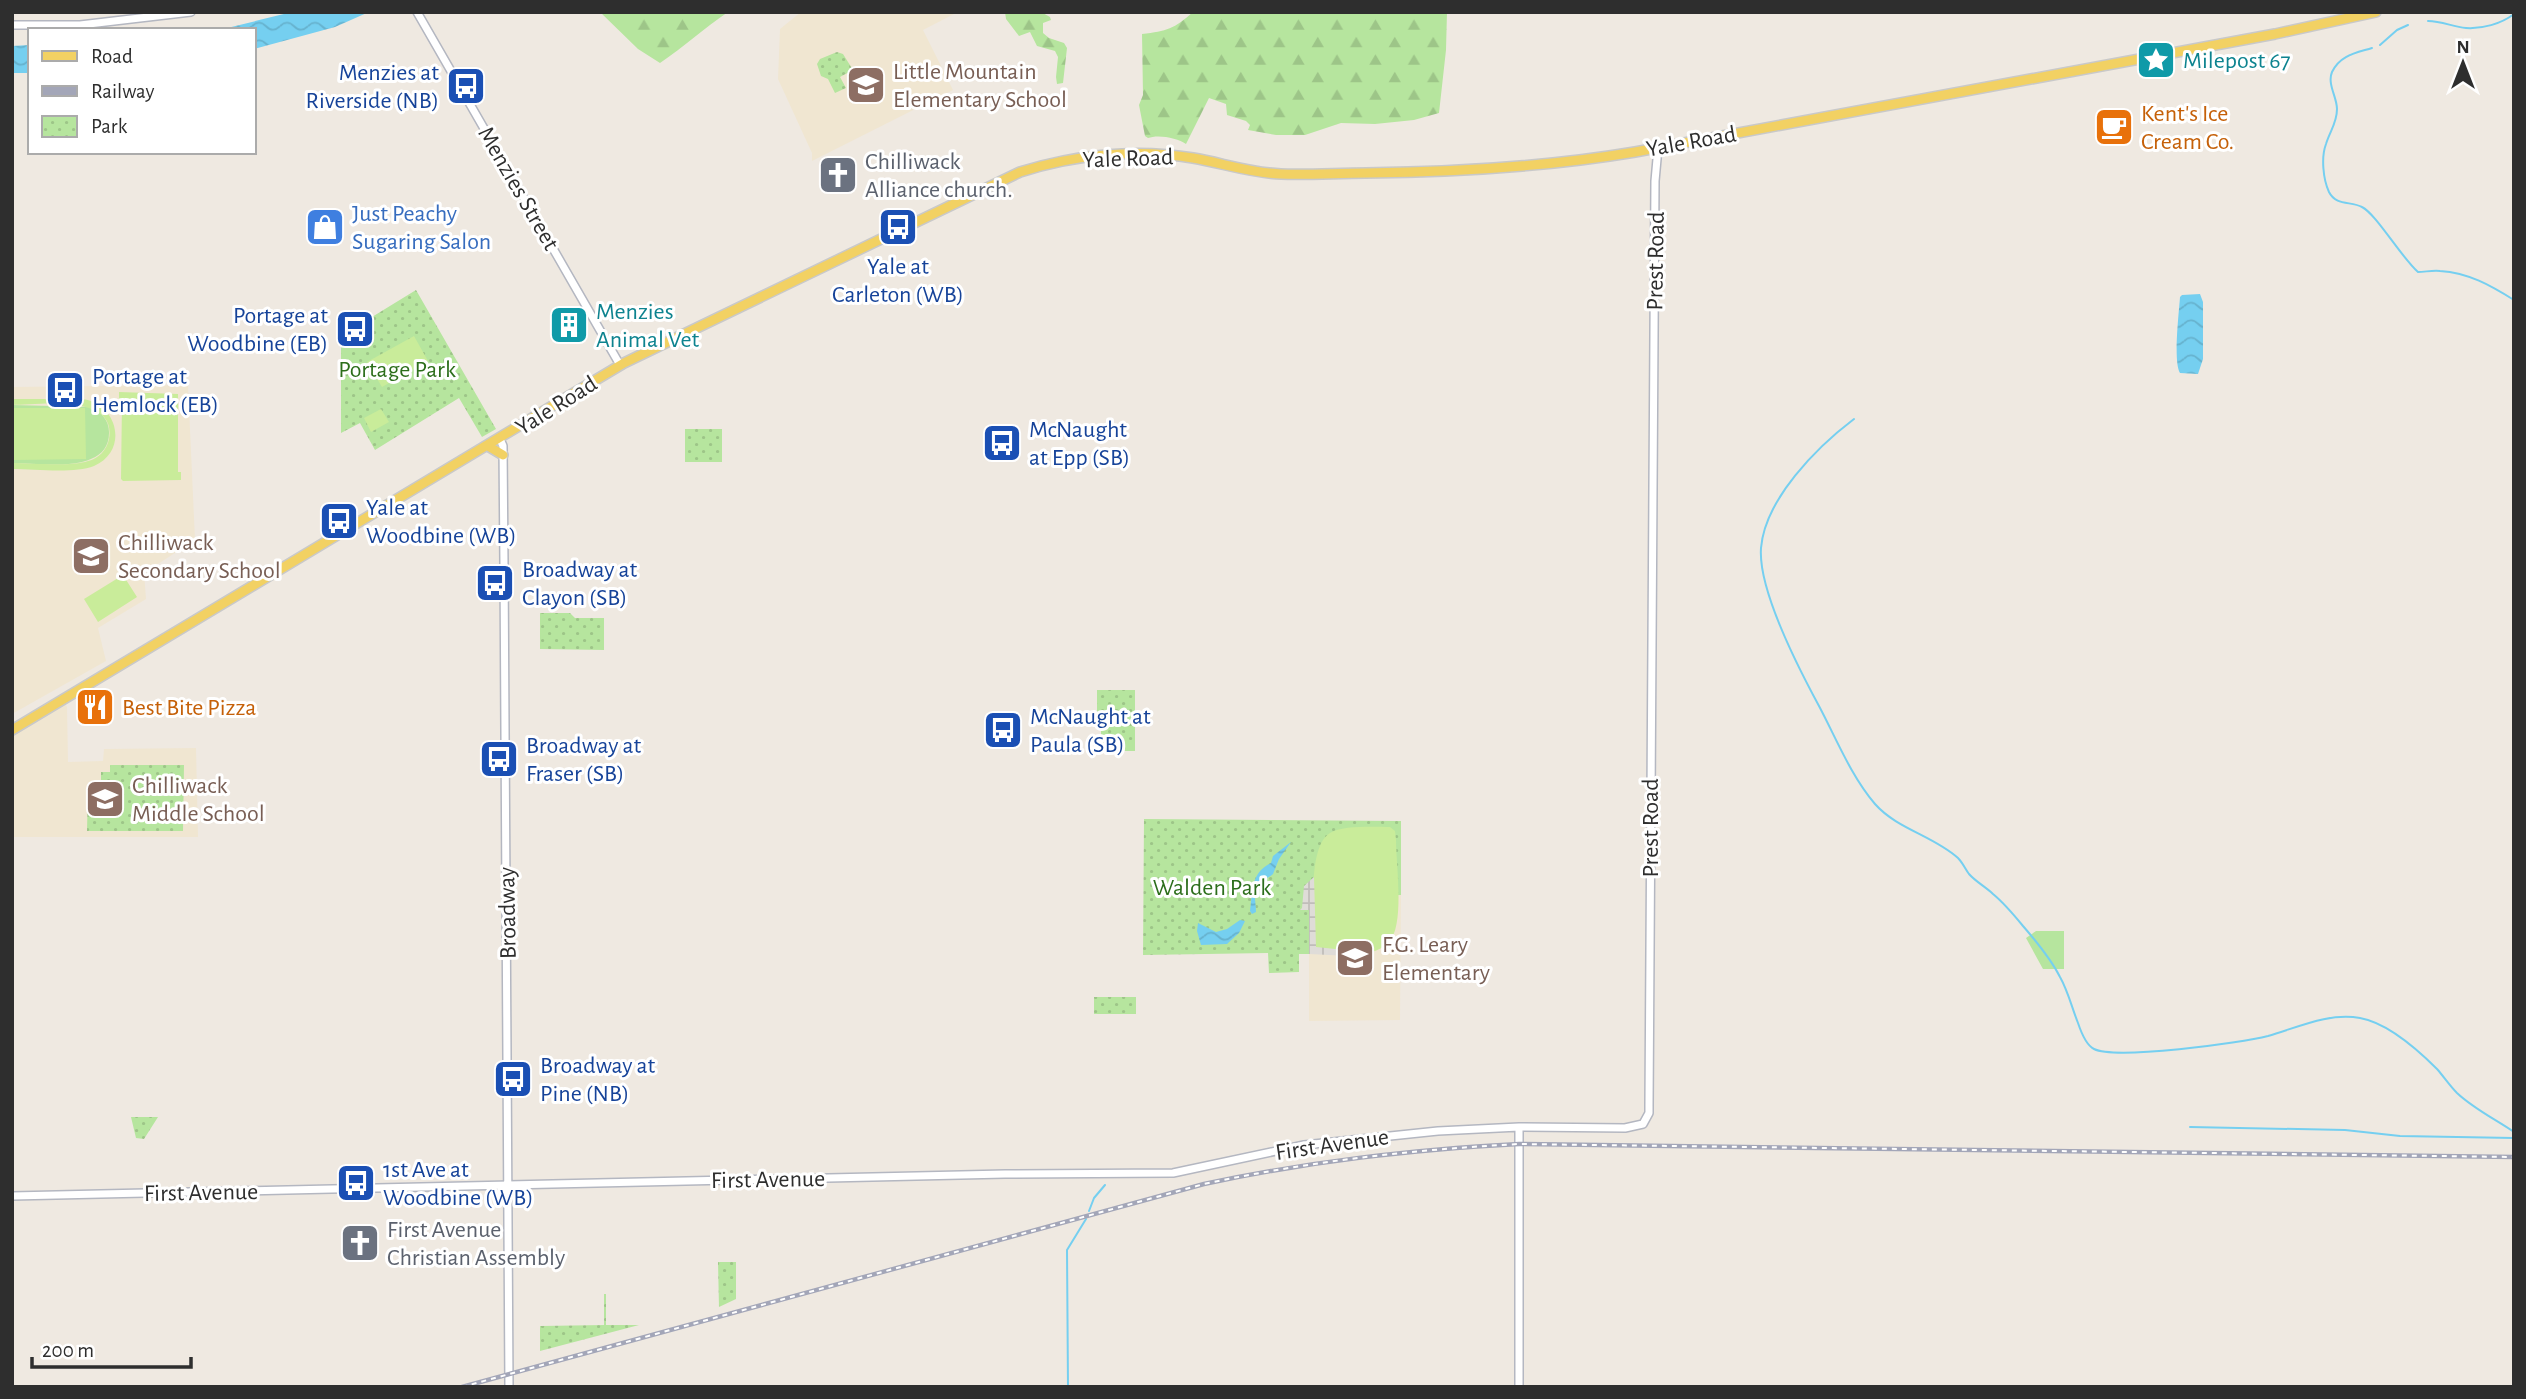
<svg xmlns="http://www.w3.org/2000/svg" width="2526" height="1399" font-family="'Alegreya Sans',sans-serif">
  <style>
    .education { fill: #f0e6d1 }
    .grass { fill: #b6e59e }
    .forest { fill: url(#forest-firs) }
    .park { fill: url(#park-dots) }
    .pitch { fill: #c9ec9a }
    .plaza { fill: url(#plaza-grid) }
    .water { fill: url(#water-waves) }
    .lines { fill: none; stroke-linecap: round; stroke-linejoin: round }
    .stream { stroke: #75cff0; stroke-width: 2 }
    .minor-casing { stroke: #b4b7c1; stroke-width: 10 }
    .major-casing { stroke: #c9c9c9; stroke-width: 12 }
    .minor { stroke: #fff; stroke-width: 7 }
    .major { stroke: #f2d163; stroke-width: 9 }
    .rail-casing { stroke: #a3a6b8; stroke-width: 4.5 }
    .rail { stroke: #fff; stroke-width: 2; stroke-dasharray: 5; stroke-linecap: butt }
    .labels { text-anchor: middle; stroke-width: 6; stroke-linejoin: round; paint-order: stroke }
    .culture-label { font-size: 24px; fill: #0d838f; stroke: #fff; text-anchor: start }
    .education-label { font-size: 24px; fill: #785e54; stroke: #fff; text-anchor: start }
    .transit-label { font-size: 24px; fill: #164399; stroke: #fff; text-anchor: start }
    .food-label { font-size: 24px; fill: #c56008; stroke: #fff; text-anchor: start }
    .street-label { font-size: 24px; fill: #2e2e2e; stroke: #fff }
    .worship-label { font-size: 24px; fill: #5b616d; stroke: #fff; text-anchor: start }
    .shop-label { font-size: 24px; fill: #366cbe; stroke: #fff; text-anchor: start }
    .park-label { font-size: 24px; fill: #2c6e1b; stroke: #fff }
  </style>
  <defs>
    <pattern id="forest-firs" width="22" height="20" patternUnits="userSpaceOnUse" patternTransform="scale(1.75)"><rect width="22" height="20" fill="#b6e59e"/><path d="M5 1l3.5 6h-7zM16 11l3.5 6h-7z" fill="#9dc588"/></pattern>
    <pattern id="park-dots" width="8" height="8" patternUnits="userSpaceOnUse" patternTransform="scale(1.75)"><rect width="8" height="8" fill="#b6e59e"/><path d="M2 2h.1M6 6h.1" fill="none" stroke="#9dc588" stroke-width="1.8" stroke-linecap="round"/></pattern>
    <pattern id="plaza-grid" width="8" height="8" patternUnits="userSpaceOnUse" patternTransform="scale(1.75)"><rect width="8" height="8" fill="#dfdcd8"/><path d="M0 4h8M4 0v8" fill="none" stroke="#c0bdba"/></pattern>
    <pattern id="water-waves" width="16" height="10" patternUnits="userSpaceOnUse" patternTransform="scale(1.75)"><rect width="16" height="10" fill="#75cff0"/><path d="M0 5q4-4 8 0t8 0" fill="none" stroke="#66b2ce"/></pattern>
  </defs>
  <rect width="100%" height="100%" fill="#efe9e1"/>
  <path class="education" d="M801,12H958L923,30L953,90L812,161V153L778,79L780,29Z
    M188,385L195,540L144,573L146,599L98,628L106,661L12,714V387Z
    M64,703L67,707L68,762L103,761L104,749L196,748L198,837H12V735Z
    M1401,895L1400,1020L1309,1021V896Z"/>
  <path class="grass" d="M12,405L91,407C101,412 109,420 109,432C110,475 40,463 12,463Z
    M2036,931H2064V969H2043L2026,938Z"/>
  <path class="forest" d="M600,12H728C704,28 684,47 660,63L638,49Z
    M1005,12H1041L1050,17L1051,20L1043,23V33L1049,38L1064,43L1067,48L1063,83L1057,84L1056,77L1058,57L1055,51L1037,46L1030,32L1019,36L1006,19Z
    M1193,12H1447L1446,50L1439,113L1414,120L1375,124L1341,123L1305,135H1276L1248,130L1250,125L1246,121L1227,115L1226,104L1209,98L1186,144C1178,138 1158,134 1148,138L1145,136L1139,105L1143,95L1142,34C1167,31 1174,29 1193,12Z"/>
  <path class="park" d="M837,52L843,54L853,70L840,77L846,88L835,93L828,79L821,76L817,64L820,59Z
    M416,290L496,429L482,437L459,398L375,450L360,423L341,433V336Z
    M685,429H722V462H685Z
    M540,613H570L575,618H604V650L540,649Z
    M1097,690H1135V751H1101V716H1097Z
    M110,765H184L183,831H87L88,788H101V772H110Z
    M1144,819L1401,821V895L1309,896V954H1299V972L1269,973L1268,953L1143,955Z
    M1094,997H1136V1014H1094Z
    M131,1117H158L144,1139L136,1138Z
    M718,1262H736V1299L719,1307Z
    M604,1294H606V1325H639L540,1351V1326L604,1325Z"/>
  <path class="pitch" d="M414,336L428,361L382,387L367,362Z
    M119,392L178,394V472H181V480L123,481L121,479L122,401L119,400Z
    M12,399H83C118,404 129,451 94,466C74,474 35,469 12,469V463C32,463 70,467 88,461C98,459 107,450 109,439C117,393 39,405 12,405Z
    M12,408H85L86,459L12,460Z
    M381,409L389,422L371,432L364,418Z
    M123,575L137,597L98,622L84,599Z
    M1390,827L1395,831L1396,840C1396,864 1405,925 1389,942C1379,953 1363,954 1349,956L1345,950L1317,949L1315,944C1315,919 1306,848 1330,833C1342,825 1376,827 1390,827Z"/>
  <path class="plaza" d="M1314,877L1316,947L1345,950L1349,956L1309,954V910H1300L1302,908L1304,886Z"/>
  <path class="water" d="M292,12H369L335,27L254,49V30H219Z
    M30,45V73H12V46Z
    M2200,294L2203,302V359L2198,374L2180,373C2173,362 2179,313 2180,297L2182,295Z
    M1291,842L1279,859L1273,874C1270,877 1266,878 1263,880C1251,887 1256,901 1256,912L1252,914L1250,911C1253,892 1250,873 1271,863L1273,856Z
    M1240,920L1245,921L1239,933L1227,944L1201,945L1197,931L1198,923L1216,932L1227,929Z"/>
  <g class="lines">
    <path class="stream" d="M2428,21C2442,21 2453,27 2466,28C2482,29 2501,24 2514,14
      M2380,45L2397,30L2408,25
      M2372,48C2356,53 2340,55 2332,72C2327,84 2337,97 2337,109C2337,123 2330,131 2326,144C2321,157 2323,179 2329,192C2336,206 2351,201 2362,207C2376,214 2401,257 2418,272C2425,272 2433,270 2440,271C2469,273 2490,285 2514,300
      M1854,419C1817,447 1765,499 1761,548C1758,589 1799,669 1819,706C1836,738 1851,776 1875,804C1897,829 1934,836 1958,858C1963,863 1965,869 1969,874C1976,882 1986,887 1993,894C2004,903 2014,915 2023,926C2036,941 2051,959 2060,977C2068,991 2072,1008 2078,1023C2081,1032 2086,1045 2094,1049C2116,1060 2241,1043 2268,1036C2296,1028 2329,1012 2360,1018C2388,1023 2417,1049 2437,1069C2444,1077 2450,1086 2457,1093C2474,1109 2495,1119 2514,1132
      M2190,1127L2345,1130L2400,1136L2514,1138
      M1089,1211L1094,1198L1105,1185
      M1068,1387L1067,1250L1086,1219"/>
    <g class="minor-casing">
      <path id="minor" d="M417,12L620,365
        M12,25H80L191,12
        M500,439L503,446L504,565L509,1387
        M12,1196L1005,1174L1173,1173L1304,1145L1438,1131L1519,1127L1625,1128L1643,1124L1649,1113V1106L1655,181L1658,148
        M1519,1387V1127"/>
    </g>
    <g class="major-casing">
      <path id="major" d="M488,446L503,455
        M12,730L624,363L1020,172C1074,155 1136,148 1193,158C1222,163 1251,173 1281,174C1309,175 1338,173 1366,173C1457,172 1546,167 1635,152L2275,34L2376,12"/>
    </g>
    <use href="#minor" class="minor"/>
    <use href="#major" class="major"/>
    <g class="rail-casing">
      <path id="rail" d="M462,1387L1204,1184C1312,1161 1409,1150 1519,1144L2514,1157"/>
    </g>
    <use href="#rail" class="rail"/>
  </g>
  <defs>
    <g id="sight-square" transform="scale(2.0125)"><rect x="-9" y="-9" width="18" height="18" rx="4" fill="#0f9aa8" stroke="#fff"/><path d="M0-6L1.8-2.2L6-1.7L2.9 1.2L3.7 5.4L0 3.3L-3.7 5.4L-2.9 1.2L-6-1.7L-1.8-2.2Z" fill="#fff"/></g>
    <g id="school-square" transform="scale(2.0125)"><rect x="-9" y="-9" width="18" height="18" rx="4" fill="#8d6e63" stroke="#fff"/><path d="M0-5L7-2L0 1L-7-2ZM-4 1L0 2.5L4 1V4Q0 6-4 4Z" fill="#fff"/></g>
    <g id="bus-square" transform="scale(2.0125)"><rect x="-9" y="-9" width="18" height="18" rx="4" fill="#1a4fb4" stroke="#fff"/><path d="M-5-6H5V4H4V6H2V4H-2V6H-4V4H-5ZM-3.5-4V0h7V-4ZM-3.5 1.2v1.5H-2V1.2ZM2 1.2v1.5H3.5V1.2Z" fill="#fff"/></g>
    <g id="cafe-square" transform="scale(2.0125)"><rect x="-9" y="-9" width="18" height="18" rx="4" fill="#e8710a" stroke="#fff"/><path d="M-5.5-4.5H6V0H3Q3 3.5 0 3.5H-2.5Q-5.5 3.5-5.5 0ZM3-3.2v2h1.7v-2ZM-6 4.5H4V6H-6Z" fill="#fff"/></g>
    <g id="church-square" transform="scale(2.0125)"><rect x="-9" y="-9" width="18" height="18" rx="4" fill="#6b7280" stroke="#fff"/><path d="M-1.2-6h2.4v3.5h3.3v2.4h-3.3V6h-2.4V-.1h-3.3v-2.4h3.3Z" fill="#fff"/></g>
    <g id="shop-square" transform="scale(2.0125)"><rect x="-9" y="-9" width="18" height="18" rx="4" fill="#3f7fe0" stroke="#fff"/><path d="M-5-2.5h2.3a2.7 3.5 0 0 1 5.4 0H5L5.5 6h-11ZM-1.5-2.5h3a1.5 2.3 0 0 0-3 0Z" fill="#fff"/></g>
    <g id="building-square" transform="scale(2.0125)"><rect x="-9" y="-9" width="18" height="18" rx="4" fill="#0f9aa8" stroke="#fff"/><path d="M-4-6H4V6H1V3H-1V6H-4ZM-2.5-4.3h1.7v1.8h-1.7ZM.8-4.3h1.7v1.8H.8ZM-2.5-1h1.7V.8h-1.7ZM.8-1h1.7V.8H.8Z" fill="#fff"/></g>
    <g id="restaurant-square" transform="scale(2.0125)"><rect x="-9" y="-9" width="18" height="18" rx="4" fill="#e8710a" stroke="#fff"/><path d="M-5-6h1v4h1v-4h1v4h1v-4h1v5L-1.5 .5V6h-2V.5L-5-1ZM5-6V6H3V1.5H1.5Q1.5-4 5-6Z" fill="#fff"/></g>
  </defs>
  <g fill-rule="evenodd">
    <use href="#sight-square" x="2156" y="60"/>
    <use href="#school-square" x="866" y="85"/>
    <use href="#bus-square" x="466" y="86"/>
    <use href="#cafe-square" x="2114" y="127"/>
    <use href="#church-square" x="838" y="175"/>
    <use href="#shop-square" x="325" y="227"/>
    <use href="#bus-square" x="898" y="227"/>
    <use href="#building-square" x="569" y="325"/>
    <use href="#bus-square" x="355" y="329"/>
    <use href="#bus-square" x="65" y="390"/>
    <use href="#bus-square" x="1002" y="443"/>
    <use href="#bus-square" x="339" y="521"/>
    <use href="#school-square" x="91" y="556"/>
    <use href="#bus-square" x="495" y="583"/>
    <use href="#restaurant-square" x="95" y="707"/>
    <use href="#bus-square" x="1003" y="730"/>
    <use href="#bus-square" x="499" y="759"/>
    <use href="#school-square" x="105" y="799"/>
    <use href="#school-square" x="1355" y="958"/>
    <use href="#bus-square" x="513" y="1079"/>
    <use href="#bus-square" x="356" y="1183"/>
    <use href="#church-square" x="360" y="1243"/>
  </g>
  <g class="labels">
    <g class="culture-label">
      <text x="2183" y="68">Milepost 67</text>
      <text x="596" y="319">Menzies<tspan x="596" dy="28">Animal Vet</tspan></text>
    </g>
    <g class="education-label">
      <text x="893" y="79">Little Mountain<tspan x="893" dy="28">Elementary School</tspan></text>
      <text x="118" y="550">Chilliwack<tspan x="118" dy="28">Secondary School</tspan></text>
      <text x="132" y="793">Chilliwack<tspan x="132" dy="28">Middle School</tspan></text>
      <text x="1382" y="952">F.G. Leary<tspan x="1382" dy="28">Elementary</tspan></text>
    </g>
    <g class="transit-label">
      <text x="439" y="80" text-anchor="end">Menzies at<tspan x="439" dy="28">Riverside (NB)</tspan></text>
      <text x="898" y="274" text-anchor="middle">Yale at<tspan x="898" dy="28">Carleton (WB)</tspan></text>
      <text x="328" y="323" text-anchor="end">Portage at<tspan x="328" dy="28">Woodbine (EB)</tspan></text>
      <text x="92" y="384">Portage at<tspan x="92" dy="28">Hemlock (EB)</tspan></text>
      <text x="1029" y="437">McNaught<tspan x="1029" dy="28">at Epp (SB)</tspan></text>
      <text x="366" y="515">Yale at<tspan x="366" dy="28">Woodbine (WB)</tspan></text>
      <text x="522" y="577">Broadway at<tspan x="522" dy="28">Clayon (SB)</tspan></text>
      <text x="1030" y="724">McNaught at<tspan x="1030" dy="28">Paula (SB)</tspan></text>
      <text x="526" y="753">Broadway at<tspan x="526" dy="28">Fraser (SB)</tspan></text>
      <text x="540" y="1073">Broadway at<tspan x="540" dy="28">Pine (NB)</tspan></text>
      <text x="383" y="1177">1st Ave at<tspan x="383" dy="28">Woodbine (WB)</tspan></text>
    </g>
    <g class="food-label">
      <text x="2141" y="121">Kent's Ice<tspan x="2141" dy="28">Cream Co.</tspan></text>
      <text x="122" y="715">Best Bite Pizza</text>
    </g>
    <g class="street-label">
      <text transform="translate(1691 141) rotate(-10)" y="8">Yale Road</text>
      <text transform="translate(1128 158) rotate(-2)" y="8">Yale Road</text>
      <text transform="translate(519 188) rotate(60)" y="8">Menzies Street</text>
      <text transform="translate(1655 261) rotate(-89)" y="8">Prest Road</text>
      <text transform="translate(556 405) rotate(-32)" y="8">Yale Road</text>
      <text transform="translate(1650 828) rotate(-90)" y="8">Prest Road</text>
      <text transform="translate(507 913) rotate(-91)" y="8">Broadway</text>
      <text transform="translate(1332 1144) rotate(-8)" y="8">First Avenue</text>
      <text transform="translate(768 1179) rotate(-1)" y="8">First Avenue</text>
      <text transform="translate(201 1192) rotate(-1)" y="8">First Avenue</text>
    </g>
    <g class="worship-label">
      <text x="865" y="169">Chilliwack<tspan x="865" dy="28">Alliance church.</tspan></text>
      <text x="387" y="1237">First Avenue<tspan x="387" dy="28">Christian Assembly</tspan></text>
    </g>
    <g class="shop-label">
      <text x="352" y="221">Just Peachy<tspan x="352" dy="28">Sugaring Salon</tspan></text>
    </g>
    <g class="park-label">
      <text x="397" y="377">Portage Park</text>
      <text x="1212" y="895">Walden Park</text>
    </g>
  </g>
  <rect width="2526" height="1399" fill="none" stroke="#2e2e2e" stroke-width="28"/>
  <rect x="28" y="28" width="228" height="126" fill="#ffffff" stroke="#ababab" stroke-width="2"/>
  <rect x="42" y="51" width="35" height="10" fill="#f2d163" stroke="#ababab" stroke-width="2"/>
  <text x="91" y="63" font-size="21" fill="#2e2e2e">Road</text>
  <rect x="42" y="86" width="35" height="10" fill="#a3a6b8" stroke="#ababab" stroke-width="2"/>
  <text x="91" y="98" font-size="21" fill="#2e2e2e">Railway</text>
  <rect x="42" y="116" width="35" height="21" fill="url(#park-dots)" stroke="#ababab" stroke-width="2"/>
  <text x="91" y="133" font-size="21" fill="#2e2e2e">Park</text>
  <g transform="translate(2463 63)" stroke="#ffffff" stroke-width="5" paint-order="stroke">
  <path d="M0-5L12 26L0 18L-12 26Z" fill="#2e2e2e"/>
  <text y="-10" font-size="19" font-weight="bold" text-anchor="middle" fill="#2e2e2e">N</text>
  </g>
  <path d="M32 1357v10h159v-10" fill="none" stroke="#2e2e2e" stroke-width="3.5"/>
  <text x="42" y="1357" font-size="21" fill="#2e2e2e" stroke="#ffffff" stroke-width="5" paint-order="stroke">200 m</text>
</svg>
